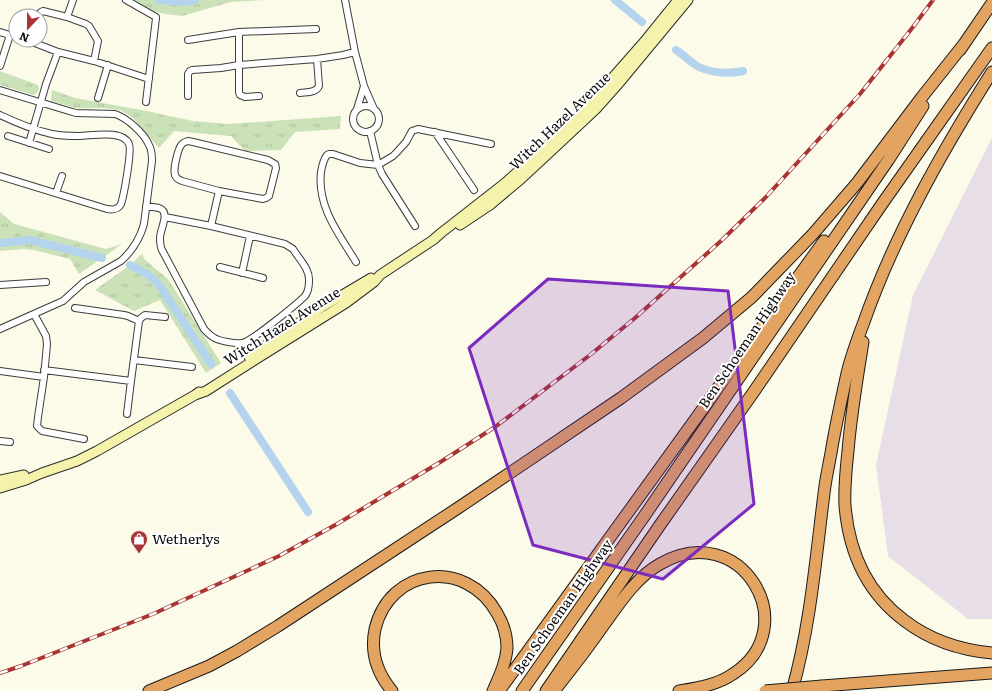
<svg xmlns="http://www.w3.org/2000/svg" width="992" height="691" font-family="Literata,serif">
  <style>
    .industrial { fill: #e8dee8 }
    .park { fill: url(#park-tufts) }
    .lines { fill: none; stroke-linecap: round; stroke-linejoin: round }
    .canal { stroke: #b4d4ee; stroke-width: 8 }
    .street-casing { stroke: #3d3d3d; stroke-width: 8 }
    .secondary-casing { stroke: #2c2c2c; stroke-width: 11 }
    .highway-casing { stroke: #1b1b1b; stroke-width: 13 }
    .street { stroke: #fff; stroke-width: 6 }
    .secondary { stroke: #f5f2ab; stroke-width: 9 }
    .highway { stroke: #e3a461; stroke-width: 11 }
    .rail-casing { stroke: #a83533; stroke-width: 4 }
    .rail { stroke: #fff; stroke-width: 2.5; stroke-dasharray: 8; stroke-linecap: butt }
    .highway-bridge-casing { stroke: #1b1b1b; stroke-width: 13; stroke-linecap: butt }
    .highway-bridge { stroke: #e3a461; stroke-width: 11 }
    .marked { fill: #7b2cbf; fill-opacity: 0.2; stroke: #7b2cbf; stroke-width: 3; stroke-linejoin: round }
    .labels { text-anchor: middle; stroke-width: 4; stroke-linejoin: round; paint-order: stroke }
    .street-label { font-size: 14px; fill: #0a0a0a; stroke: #fff }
    .poi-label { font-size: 14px; fill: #0a0a0a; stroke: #fff; text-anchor: start }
  </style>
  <defs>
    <pattern id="park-tufts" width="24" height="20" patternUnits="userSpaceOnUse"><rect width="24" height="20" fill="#cbe2b8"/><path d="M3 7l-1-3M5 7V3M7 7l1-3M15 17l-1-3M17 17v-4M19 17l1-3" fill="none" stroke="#adc19d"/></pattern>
  </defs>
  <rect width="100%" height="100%" fill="#fcfae9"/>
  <path class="industrial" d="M992,138V619H968L888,556L876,465L913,295Z"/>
  <path class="park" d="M133,0H264L231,2L182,16L165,14L146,9Z
    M0,71L38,85L39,90L34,95L0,85Z
    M52,90L75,98L152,112L155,113L193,121L228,124L341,116L340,129L295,132L281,150L245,151L231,136L174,131L159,148L133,118L120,110L102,108H76L51,101Z
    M0,212L14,224L106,249L122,244L102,258L79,274L70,259L34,250L24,249L0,251Z
    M142,254L145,260L168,279L221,363L206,373L160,300L134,311L95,290L130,265Z"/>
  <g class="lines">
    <path class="canal" d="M159,0L183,2L195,0
      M615,0L642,22
      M676,50C684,55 691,63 699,67C714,74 728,74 743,71
      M0,243L30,240L102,258
      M130,265C141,271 151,275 159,285L211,364
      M230,393L308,512"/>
    <g class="street-casing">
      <path id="street" d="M126,0L156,17V18L146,102
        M345,0L355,52L364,86L374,109
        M38,16L41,12L43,11L67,17L86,24L89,26L98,41L94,61
        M67,17L73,0
        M0,32L10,35
        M27,40L58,52L94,61L149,79
        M188,40L239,32
        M0,66L10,35L16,36
        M0,90L69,111L76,113L115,114C127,118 144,133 149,145C152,150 152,156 152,161L144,224C140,239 132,251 121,261L84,282L63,301L0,329
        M300,93C307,92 316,93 319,86L317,59
        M188,96V74L190,71L192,70L221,68L239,65L317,59L343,55L355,52
        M259,96L245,97L240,95L239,92V32L316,29
        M98,98L108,65
        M353 119a13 13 0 1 1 26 0a13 13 0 1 1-26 0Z
        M357,109L364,86
        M0,115C17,123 33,130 52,134C61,136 70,136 79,136C91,136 123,129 129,144C132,151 124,195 121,204C118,210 113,210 107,209L0,176
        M370,131L378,165L393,156L397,152L406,142L412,131L418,129L491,144
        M435,132L474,190
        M8,136L49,149
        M188,141L193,142L268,160L275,164L276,168L269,196L266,198L263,199L219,191L182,181C179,180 176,178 175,175C173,169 178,148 182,144C184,142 185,142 188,141Z
        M29,143L46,84L58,52
        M56,193L62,176
        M146,206C150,207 155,207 159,208C171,212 160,229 160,238C160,242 160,246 162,250L204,329C207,332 209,335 213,337C218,341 236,344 242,343C251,342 298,303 305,296C308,292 309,286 309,281C310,269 299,259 293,249L285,244L211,226L165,217
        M211,226L219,191
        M356,262C339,234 317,207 321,172C322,166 323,160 327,155L329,154H333L360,163L378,165L382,174L415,226
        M220,267L263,278
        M242,273L250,236
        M0,285L46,282
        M75,308L124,315L128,316L139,321
        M34,314L46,336L47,344L44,377L38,417L37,426L42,431L84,439
        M134,360L192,367
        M44,370L131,381
        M0,371L44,377
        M127,414L131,381L139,321L141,318L145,315L165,317
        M0,441L10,442"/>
    </g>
    <g class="secondary-casing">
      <path id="secondary" d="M460,225L490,205L521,179L564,139L596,109L620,82L688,0
        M249,357L322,307L371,278
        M195,395L206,391L261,356L346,303L374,282L380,275L433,240L441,233L505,183L553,140L586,108L644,42L678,0
        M0,480L24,475
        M0,488L26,480L42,473L77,461L97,451L195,395L199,392"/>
    </g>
    <g class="highway-casing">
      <path id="highway" d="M960,50L992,3
        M863,342C857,379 851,414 848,451C846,469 844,487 845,506C849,552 867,593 905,621C930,640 960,650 992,653
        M822,686L992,673
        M149,691L209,666L237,651L278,626L458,508L621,398L703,338L752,297L813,234L857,183L922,97L964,44
        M392,691C377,673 370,653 375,629C390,567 466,558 497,613C503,623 507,635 507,648C506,663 499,677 493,691
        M499,691L824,241
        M522,691L645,515L889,159L923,106
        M546,691L660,525L755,390L882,204L992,48
        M554,691C569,672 584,653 598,633C616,609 633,579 660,564C741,517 806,627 733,674C717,685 697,688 679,691
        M792,691C811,624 816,554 825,486C827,472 830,460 832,447C836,424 841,401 846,378C850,358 858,338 865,319C896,232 943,150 992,72"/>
    </g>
    <use href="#street" class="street"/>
    <use href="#secondary" class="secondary"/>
    <use href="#highway" class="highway"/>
    <g class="rail-casing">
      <path id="rail" d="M0,673L21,666L153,614L279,556L337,524L442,461L495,427L590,355L635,318L722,240L765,198L860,94L913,27L933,0"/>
    </g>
    <use href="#rail" class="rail"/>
    <g class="highway-bridge-casing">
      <path id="highway-bridge" d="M765,691L822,686"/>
    </g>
    <use href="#highway-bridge" class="highway-bridge"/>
  </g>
  <path class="marked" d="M548,279L728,291L754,504L663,579L533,545L469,348Z"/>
  <defs>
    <g id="shop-pin" transform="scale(0.9)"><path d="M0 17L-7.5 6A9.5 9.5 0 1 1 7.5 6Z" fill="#a83533" stroke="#fff"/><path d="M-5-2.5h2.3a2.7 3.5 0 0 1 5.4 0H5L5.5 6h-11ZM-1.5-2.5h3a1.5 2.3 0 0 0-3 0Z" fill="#fff"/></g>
  </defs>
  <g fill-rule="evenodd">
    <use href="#shop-pin" x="139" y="539"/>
  </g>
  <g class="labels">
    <g class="street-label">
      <text transform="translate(560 121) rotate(-44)" y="5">Witch Hazel Avenue</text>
      <text transform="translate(282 326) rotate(-32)" y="5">Witch Hazel Avenue</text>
      <text transform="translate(747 340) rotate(-56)" y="5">Ben Schoeman Highway</text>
      <text transform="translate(563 607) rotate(-55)" y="5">Ben Schoeman Highway</text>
    </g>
    <g class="poi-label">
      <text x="152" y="544">Wetherlys</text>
    </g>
  </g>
  <g transform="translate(28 28) rotate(202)"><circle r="19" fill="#ffffff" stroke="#9d9d9d"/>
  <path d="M0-3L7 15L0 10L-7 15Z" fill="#a83533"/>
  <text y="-6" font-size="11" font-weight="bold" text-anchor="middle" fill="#0a0a0a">N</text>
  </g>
</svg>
